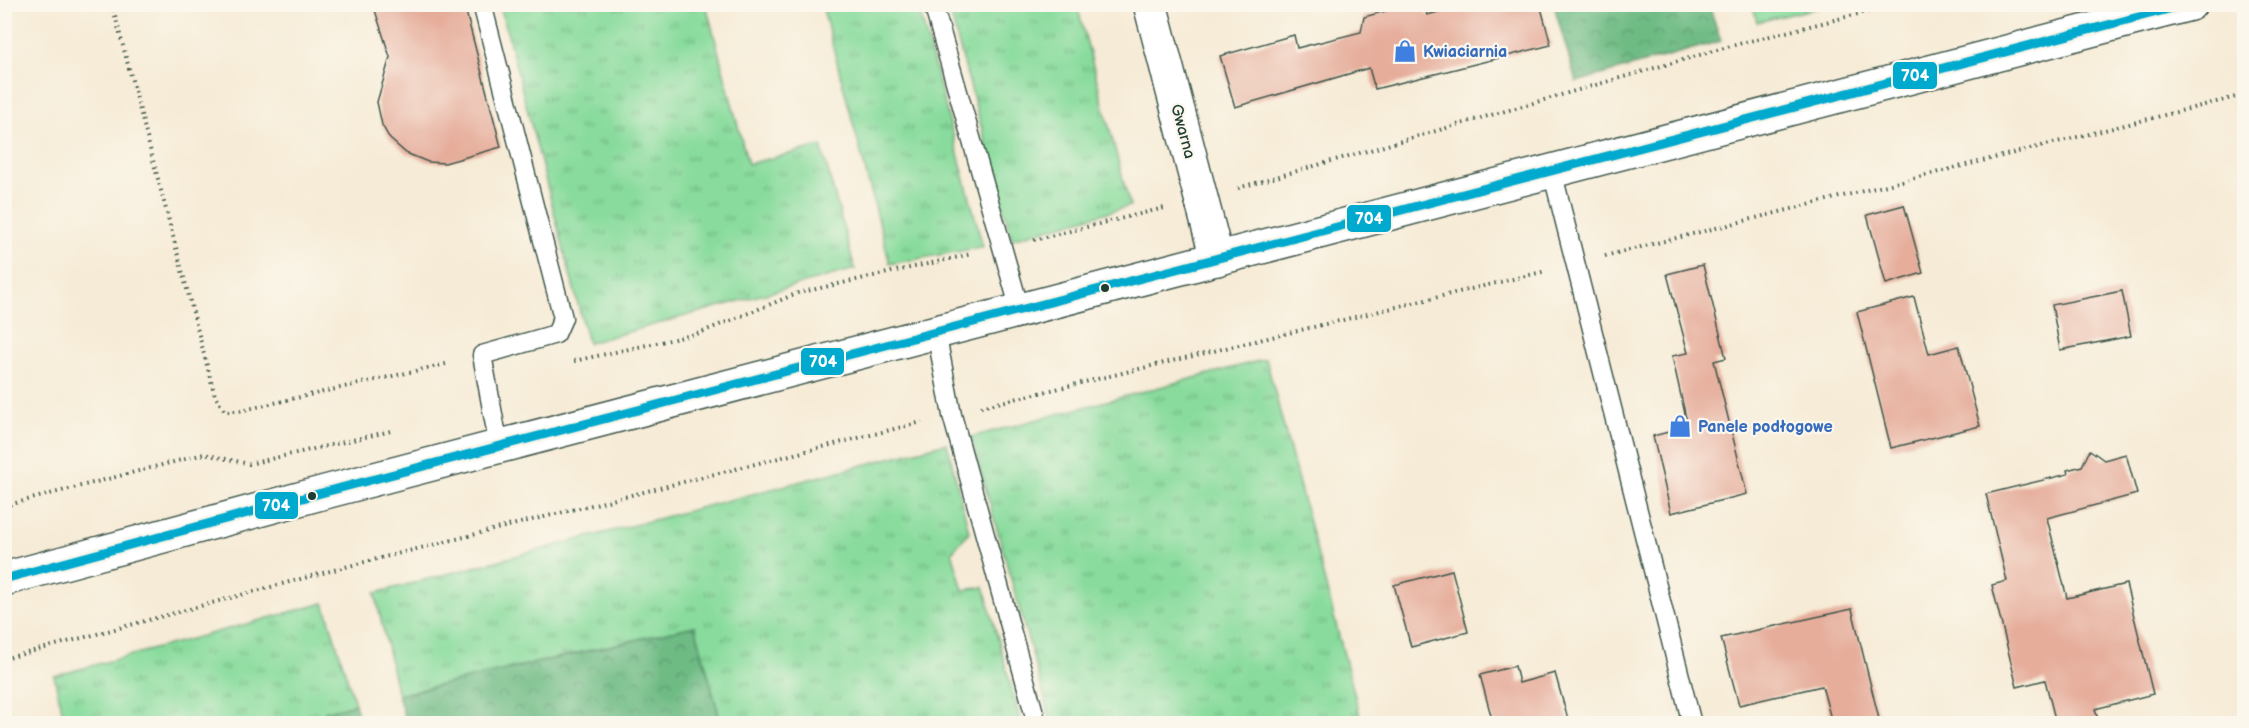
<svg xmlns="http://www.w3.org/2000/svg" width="2249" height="728" font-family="'Balsamiq Sans',sans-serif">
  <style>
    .grass { fill: url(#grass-tufts); stroke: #548c68; stroke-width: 1.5 }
    .forest { fill: url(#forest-crowns); stroke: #467c5c; stroke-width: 1.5 }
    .building { fill: #e6ad9b }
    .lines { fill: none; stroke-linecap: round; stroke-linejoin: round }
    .lane-casing { stroke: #3f574c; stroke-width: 21 }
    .street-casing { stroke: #3f574c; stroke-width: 36 }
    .primary-casing { stroke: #3f574c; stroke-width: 36 }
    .path { stroke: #3f574c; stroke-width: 4; stroke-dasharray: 1.5 4.5; stroke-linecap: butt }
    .lane { stroke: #fff; stroke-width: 18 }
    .street { stroke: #fff; stroke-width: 33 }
    .primary { stroke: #fff; stroke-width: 33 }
    .bus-1-casing { stroke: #fbf7ec; stroke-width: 14 }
    .bus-1 { stroke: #00a9ce; stroke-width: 9 }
    .bus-dot { fill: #1f3d34; stroke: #fbf7ec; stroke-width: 2 }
    .labels { text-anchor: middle; stroke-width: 4.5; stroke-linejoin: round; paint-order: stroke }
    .shop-label { font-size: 16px; font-weight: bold; fill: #366cbe; stroke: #fbf7ec; text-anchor: start }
    .street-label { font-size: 16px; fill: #1f3d34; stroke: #fbf7ec }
    .line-badge { stroke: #fbf7ec; stroke-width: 2 }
    .badge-label { font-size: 16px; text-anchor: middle; font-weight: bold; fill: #fff }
  </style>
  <defs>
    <pattern id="grass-tufts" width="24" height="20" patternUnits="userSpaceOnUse" patternTransform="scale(1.5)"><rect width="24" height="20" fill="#88db9c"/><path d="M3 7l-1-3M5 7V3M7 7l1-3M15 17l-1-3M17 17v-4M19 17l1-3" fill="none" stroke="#6fb380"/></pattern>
    <pattern id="forest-crowns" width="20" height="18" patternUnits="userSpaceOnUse" patternTransform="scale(1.5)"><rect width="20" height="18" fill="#6ebb84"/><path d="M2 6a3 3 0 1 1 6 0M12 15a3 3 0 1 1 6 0" fill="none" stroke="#5a996d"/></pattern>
  </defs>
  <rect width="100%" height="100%" fill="#fbf7ec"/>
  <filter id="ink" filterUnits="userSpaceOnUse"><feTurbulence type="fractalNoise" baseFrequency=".0167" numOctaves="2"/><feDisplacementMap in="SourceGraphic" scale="12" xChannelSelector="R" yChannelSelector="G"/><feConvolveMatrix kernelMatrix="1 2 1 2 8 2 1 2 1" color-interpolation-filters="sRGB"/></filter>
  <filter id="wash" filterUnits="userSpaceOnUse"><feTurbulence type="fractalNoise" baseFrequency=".008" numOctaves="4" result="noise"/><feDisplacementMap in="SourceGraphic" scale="24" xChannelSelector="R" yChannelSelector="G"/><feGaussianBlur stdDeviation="1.35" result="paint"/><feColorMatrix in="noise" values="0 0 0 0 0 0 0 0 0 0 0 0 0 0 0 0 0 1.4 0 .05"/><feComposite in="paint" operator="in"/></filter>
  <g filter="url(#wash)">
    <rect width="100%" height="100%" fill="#f6ebd6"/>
    <path class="grass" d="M1752,4H1831V5L1757,22Z
      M500,5H706L748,164L821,146L855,269L588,343Z
      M822,5H918L983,247L890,264Z
      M948,5H1077L1130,206L1012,239Z
      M1266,359L1362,723L1051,721L971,437Z
      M947,443L969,532L952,552L963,590L984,587L1021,723H721L695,626L398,695L375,593Z
      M324,603L355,704L325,712L328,723H65L54,676Z"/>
    <path class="forest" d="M1554,5H1709L1721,41L1576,82Z
      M695,626L721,723H406L398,695Z
      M355,704L360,723H328L325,712Z"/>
    <g id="blocks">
      <path class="building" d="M373,4H464L501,147L445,163L428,162L406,153L390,139L382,125L377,102L390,57Z
        M1411,4H1424L1427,15L1467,4H1540L1551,45L1375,89L1369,68L1235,107L1220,56L1294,35L1297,48L1361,32L1364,17Z
        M1904,205L1923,273L1886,284L1867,215Z
        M1703,265L1726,358L1714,361L1747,494L1671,513L1653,436L1688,427L1672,356L1688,353L1667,274Z
        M2122,291L2131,336L2060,350L2052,305Z
        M1914,297L1929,354L1959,346L1980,426L1891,448L1857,312Z
        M2090,450L2104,460L2126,454L2137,494L2047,518L2067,598L2126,584L2153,694L2095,709L2099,723H2056L2045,680L2017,687L1992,585L2007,581L1986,494L2068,474L2067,470L2082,466Z
        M1452,570L1468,632L1411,647L1394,585Z
        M1852,609L1880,723H1832L1822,686L1739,705L1721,638Z
        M1515,666L1519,683L1555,673L1569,723H1493L1480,675Z"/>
    </g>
  </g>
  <g filter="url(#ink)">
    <use href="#blocks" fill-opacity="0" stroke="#3f574c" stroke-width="1.5"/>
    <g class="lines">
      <g class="lane-casing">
        <path id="lane" d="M482,4L563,318L556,334L482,355L499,447
          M933,4L1020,310
          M1552,171L1692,724
          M936,332L952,415L1037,724"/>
      </g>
      <g class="street-casing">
        <path id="street" d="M1150,4L1217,259"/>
      </g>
      <g class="primary-casing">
        <path id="primary" d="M4,579L325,492L2190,4"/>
      </g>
      <path class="path" d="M112,4L215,396L225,411H239L450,363
        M1238,188L1738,44L1898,4
        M1034,240L1164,208
        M1605,256L2244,95
        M574,361L697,334L798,293L972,254
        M981,407L1546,271
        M4,506L204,454L249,464L391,431
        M4,659L345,567L922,422"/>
      <use href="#lane" class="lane"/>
      <use href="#street" class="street"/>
      <use href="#primary" class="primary"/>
      <g class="bus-1-casing">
        <path id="bus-1" d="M4,579L325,492L2188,4"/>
      </g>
      <use href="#bus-1" class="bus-1"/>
    </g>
  </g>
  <defs>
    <g id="shop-bare" transform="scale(1.8)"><path d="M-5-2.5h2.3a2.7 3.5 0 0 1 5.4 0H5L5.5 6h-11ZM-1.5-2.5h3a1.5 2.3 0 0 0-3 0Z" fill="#3f7fe0" stroke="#fbf7ec" stroke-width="2.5" paint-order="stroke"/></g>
  </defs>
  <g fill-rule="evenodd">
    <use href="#shop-bare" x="1405" y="51"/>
    <use href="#shop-bare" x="1680" y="426"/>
  </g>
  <g class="bus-dot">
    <circle cx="1105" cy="288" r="5"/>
    <circle cx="312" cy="496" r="5"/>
  </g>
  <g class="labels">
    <g class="shop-label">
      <text x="1423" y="57">Kwiaciarnia</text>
      <text x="1698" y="432">Panele podłogowe</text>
    </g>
    <g class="street-label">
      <text transform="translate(1184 131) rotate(75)" y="6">Gwarna</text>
    </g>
  </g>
  <g class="line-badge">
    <rect x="1892" y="61" width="46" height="29" rx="6" fill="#00a9ce"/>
    <rect x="1346" y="204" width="46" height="29" rx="6" fill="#00a9ce"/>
    <rect x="800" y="347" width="45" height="29" rx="6" fill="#00a9ce"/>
    <rect x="254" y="491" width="45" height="29" rx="6" fill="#00a9ce"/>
  </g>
  <g class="badge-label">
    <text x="1915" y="81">704</text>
    <text x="1369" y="224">704</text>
    <text x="823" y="367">704</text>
    <text x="276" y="511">704</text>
  </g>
  <rect width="2249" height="728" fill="none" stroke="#fbf7ec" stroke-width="24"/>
</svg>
